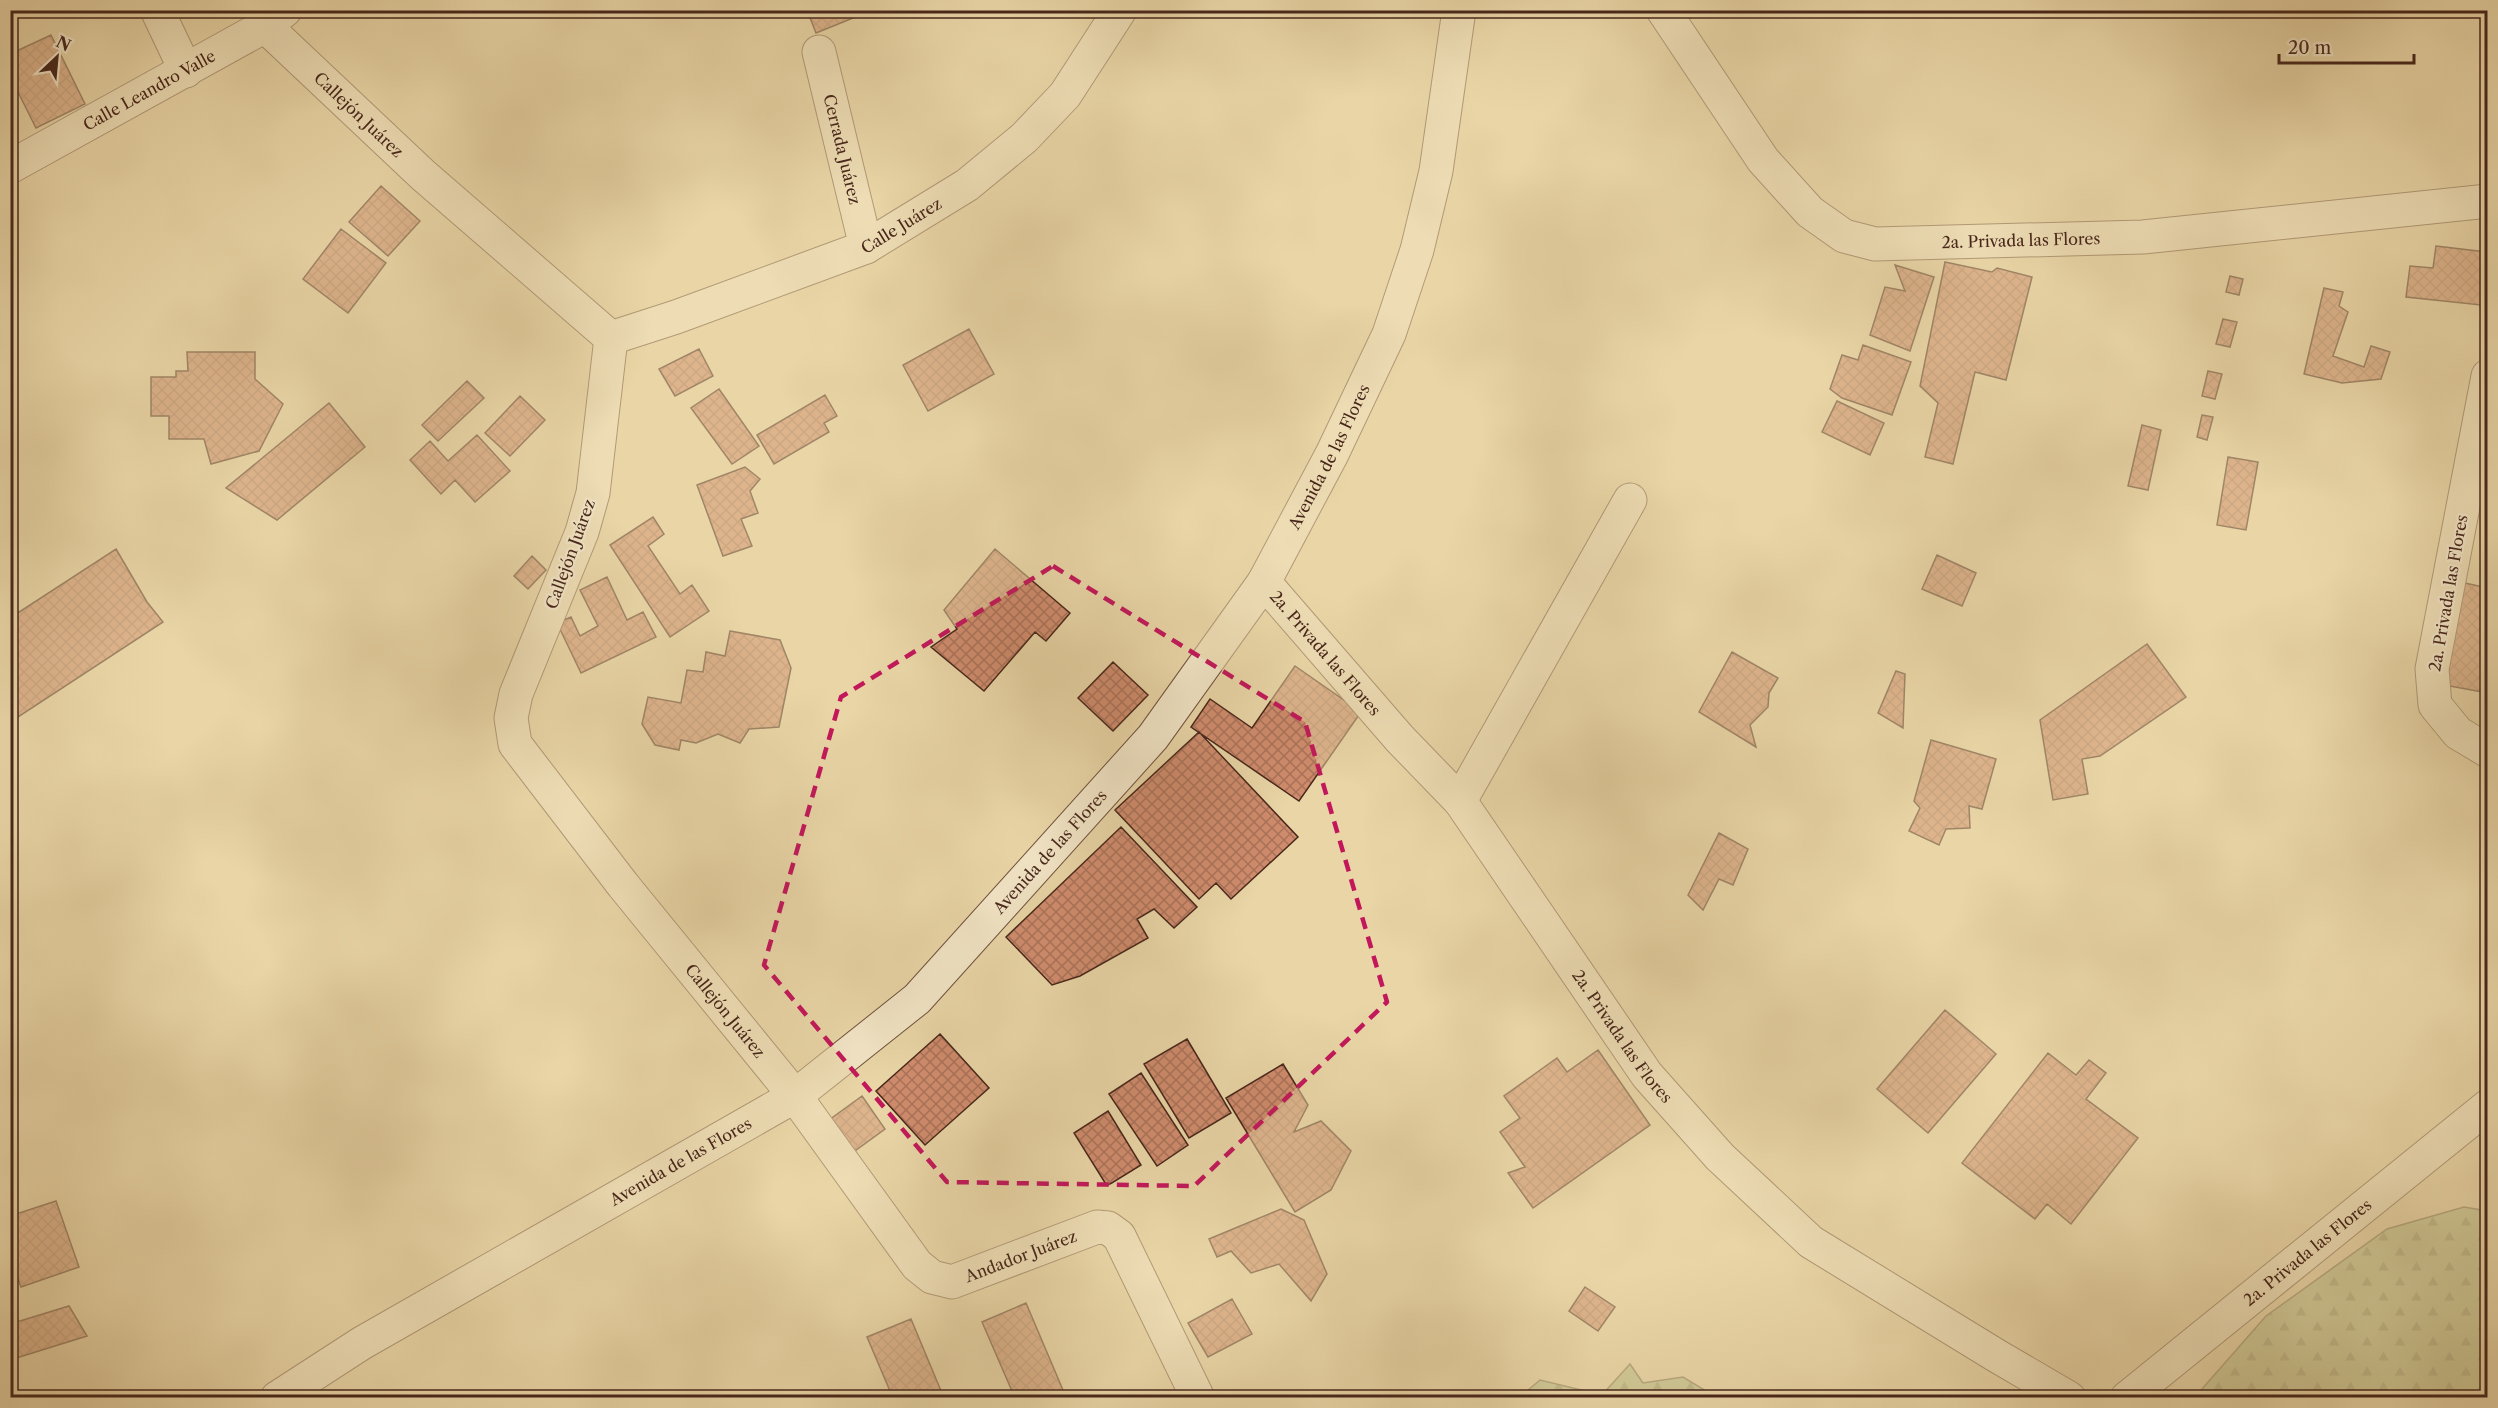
<svg xmlns="http://www.w3.org/2000/svg" width="2498" height="1408" font-family="'Libre Caslon Text',serif">
  <style>
    .forest { fill: url(#forest-firs); stroke: #7e7252; stroke-width: 1.5 }
    .building { fill: url(#building-cross-hatch); stroke: #48271b; stroke-width: 1.5 }
    .lines { fill: none; stroke-linecap: round; stroke-linejoin: round }
    .minor-casing { stroke: #70523e; stroke-width: 35 }
    .tertiary-casing { stroke: #70523e; stroke-width: 35 }
    .minor { stroke: #f1e4c5; stroke-width: 33 }
    .tertiary { stroke: #f1e4c5; stroke-width: 33 }
    .marked { fill: none; stroke: #c2185b; stroke-width: 4.5; stroke-dasharray: 12 8; stroke-linejoin: round }
    .labels { text-anchor: middle; stroke-width: 4.5; stroke-linejoin: round; paint-order: stroke }
    .street-label { font-size: 16px; fill: #48271b; stroke: #f1e4c5 }
  </style>
  <defs>
    <pattern id="forest-firs" width="22" height="20" patternUnits="userSpaceOnUse" patternTransform="scale(1.5)"><rect width="22" height="20" fill="#b4be88"/><path d="M5 1l3.5 6h-7zM16 11l3.5 6h-7z" fill="#949a6e"/></pattern>
    <pattern id="building-cross-hatch" width="8" height="8" patternUnits="userSpaceOnUse" patternTransform="scale(1.5)"><rect width="8" height="8" fill="#cf8c6d"/><path d="M0 0l8 8M0 8l8-8" fill="none" stroke="#aa7259"/></pattern>
  </defs>
  <rect width="100%" height="100%" fill="#e9d5a6"/>
  <filter id="stains"><feTurbulence type="fractalNoise" baseFrequency=".00333" numOctaves="4"/><feColorMatrix values="0 0 0 0 .2 0 0 0 0 .09 0 0 0 0 .02 0 0 0 .5 -.17"/></filter>
  <radialGradient id="worn" r=".72"><stop offset=".6" stop-color="#630" stop-opacity="0"/><stop offset="1" stop-color="#630" stop-opacity=".3"/></radialGradient>
  <path class="forest" d="M2464,1207L2487,1211V1397H2195L2266,1316L2387,1229Z
    M1630,1364L1643,1383L1683,1377L1716,1397H1520L1540,1380L1602,1395Z"/>
  <path class="building" d="M807,10H862L863,14L816,33Z
    M51,35L85,104L36,128L10,76V54Z
    M381,186L420,221L388,256L349,222Z
    M341,229L386,263L348,313L303,279Z
    M2436,246L2486,252L2481,305L2406,297L2410,266L2433,268Z
    M1945,262L1992,272L1997,268L2032,277L2006,380L1975,372L1953,464L1925,457L1938,403L1920,386Z
    M1895,265L1934,277L1910,351L1870,335L1885,287L1905,291Z
    M2230,276L2243,279L2239,295L2226,292Z
    M2324,288L2343,292L2339,306L2348,312L2333,356L2364,367L2371,346L2390,352L2381,379L2342,383L2304,374Z
    M2223,319L2237,322L2230,347L2216,344Z
    M969,329L994,374L928,411L903,365Z
    M1863,345L1911,362L1892,415L1842,398L1830,389L1842,355L1858,360Z
    M699,349L713,376L675,396L659,369Z
    M187,352H255V379L283,404L259,451L211,464L204,439H169V416H151V377H176V371H188Z
    M2208,371L2222,374L2215,399L2202,396Z
    M467,381L484,398L438,441L422,425Z
    M719,389L759,446L732,464L691,408Z
    M825,395L837,416L824,423L829,432L774,464L757,435Z
    M520,396L545,420L510,456L485,433Z
    M1837,401L1884,423L1870,455L1822,432Z
    M329,403L365,447L277,520L226,488Z
    M2202,415L2213,417L2207,440L2197,437Z
    M2142,425L2161,430L2148,490L2128,486Z
    M477,435L510,471L475,502L455,480L441,494L410,460L430,441L448,461Z
    M2228,457L2258,462L2246,530L2217,525Z
    M745,467L760,479L750,491L758,513L741,519L752,546L723,556L697,485Z
    M653,517L664,534L648,546L680,594L692,585L709,611L670,637L610,545Z
    M116,549L147,602L163,622L15,719L10,712V618Z
    M995,549L1070,613L1046,641L1035,632L984,691L931,647L957,629L944,610Z
    M1937,555L1976,573L1962,606L1922,589Z
    M532,556L546,570L528,589L514,576Z
    M607,577L627,620L643,612L656,637L581,673L557,623L571,617L580,636L598,626L580,590Z
    M2456,581L2488,588V693L2444,685Z
    M730,631L780,640L791,668L779,727L749,729L740,743L718,734L696,743L681,740L679,750L655,745L642,724L648,697L681,703L687,670L703,672L706,652L725,656Z
    M2147,644L2186,697L2100,756L2082,759L2088,794L2053,800L2040,720Z
    M1732,652L1778,678L1769,693L1768,707L1750,725L1756,747L1699,712Z
    M1113,662L1148,695L1113,731L1078,698Z
    M1295,666L1361,712L1299,801L1191,727L1210,699L1252,728Z
    M1896,671L1905,674L1903,728L1878,713Z
    M1199,732L1298,837L1231,899L1216,883L1199,899L1115,810Z
    M1931,740L1996,759L1982,809L1969,806L1970,828L1946,829L1939,845L1909,831L1920,808L1914,801Z
    M1121,827L1197,907L1174,928L1154,909L1137,919L1148,938L1080,976L1052,985L1006,937Z
    M1719,833L1748,849L1733,885L1719,879L1703,910L1688,895Z
    M1945,1010L1996,1054L1928,1133L1877,1089Z
    M940,1034L989,1088L925,1145L876,1091Z
    M1187,1039L1231,1113L1189,1138L1144,1064Z
    M1598,1050L1650,1125L1533,1208L1508,1173L1525,1167L1500,1132L1520,1118L1504,1096L1557,1058L1567,1072Z
    M2048,1053L2076,1075L2089,1060L2106,1073L2086,1099L2138,1138L2071,1224L2047,1204L2035,1219L1962,1163Z
    M1283,1064L1308,1105L1294,1132L1321,1121L1351,1151L1331,1190L1295,1212L1226,1098Z
    M1141,1073L1188,1145L1157,1166L1109,1094Z
    M862,1096L885,1129L848,1156L825,1123Z
    M1108,1111L1141,1165L1107,1186L1074,1133Z
    M56,1201L79,1267L21,1287L10,1258V1216Z
    M1281,1209L1304,1220L1327,1274L1311,1301L1279,1264L1251,1273L1231,1251L1217,1257L1209,1239Z
    M1585,1287L1615,1307L1598,1331L1569,1311Z
    M1232,1299L1252,1334L1208,1357L1188,1323Z
    M1026,1303L1063,1390L1045,1398H1015L982,1322Z
    M69,1306L87,1336L10,1360V1324Z
    M911,1319L944,1398H893L867,1337Z"/>
  <g class="lines">
    <g class="minor-casing">
      <g id="minor">
        <path d="M157,10L186,71"/>
        <path id="s1" d="M1663,10L1763,160L1810,212L1844,236L1875,244L2143,237L2488,201"/>
        <path id="s2" d="M265,26L423,175L611,338"/>
        <path id="s3" d="M819,52L866,247"/>
        <path id="s4" d="M611,338L593,493L582,532L516,694L511,718L515,744L623,885L795,1096L917,1265L932,1277L952,1282L1097,1227L1108,1228L1119,1236L1198,1398"/>
        <path id="s5" d="M611,338L676,317L866,247L967,185L1024,138L1065,95L1120,10"/>
        <path d="M2488,376L2432,669L2435,705L2458,733L2488,751"/>
        <path id="s6" d="M1264,582L1400,739L1460,801L1647,1075L1720,1157L1811,1242L1997,1356L2069,1398"/>
        <path d="M1460,801L1630,500"/>
        <path id="s7" d="M2127,1398L2488,1106"/>
      </g>
    </g>
    <g class="tertiary-casing">
      <g id="tertiary">
        <path id="s8" d="M10,167L265,26L285,10"/>
        <path id="s9" d="M277,1398L362,1343L795,1096L917,999L1153,737L1264,582L1332,454L1389,334L1417,250L1436,171L1459,10"/>
      </g>
    </g>
    <use href="#minor" class="minor"/>
    <use href="#tertiary" class="tertiary"/>
  </g>
  <path d="M0 0H2498V1408H0ZM1053,566L1305,722L1387,1002L1194,1186L947,1182L764,965L841,697Z" fill="#e9d5a6" fill-opacity=".55" fill-rule="evenodd"/>
  <path class="marked" d="M1053,566L1305,722L1387,1002L1194,1186L947,1182L764,965L841,697Z"/>
  <g class="labels">
    <g class="street-label">
      <text dy="6" stroke="none"><textPath href="#s8" startOffset="159">Calle Leandro Valle</textPath></text>
      <text dy="6" stroke="none"><textPath href="#s2" startOffset="129">Callejón Juárez</textPath></text>
      <text dy="6" stroke="none"><textPath href="#s3" startOffset="100">Cerrada Juárez</textPath></text>
      <text dy="6" stroke="none"><textPath href="#s5" startOffset="312">Calle Juárez</textPath></text>
      <text dy="6" stroke="none"><textPath href="#s1" startOffset="470">2a. Privada las Flores</textPath></text>
      <text dy="6" stroke="none"><textPath href="#s9" startOffset="1440">Avenida de las Flores</textPath></text>
      <text transform="translate(570 554) rotate(-70)" y="6">Callejón Juárez</text>
      <text transform="translate(2448 593) rotate(-80)" y="6">2a. Privada las Flores</text>
      <text dy="6" stroke="none"><textPath href="#s6" startOffset="94">2a. Privada las Flores</textPath></text>
      <text dy="6" stroke="none"><textPath href="#s9" startOffset="954">Avenida de las Flores</textPath></text>
      <text dy="6" stroke="none"><textPath href="#s4" startOffset="762">Callejón Juárez</textPath></text>
      <text dy="6" stroke="none"><textPath href="#s6" startOffset="580">2a. Privada las Flores</textPath></text>
      <text dy="6" stroke="none"><textPath href="#s9" startOffset="468">Avenida de las Flores</textPath></text>
      <text dy="6" stroke="none"><textPath href="#s7" startOffset="232">2a. Privada las Flores</textPath></text>
      <text dy="6" stroke="none"><textPath href="#s4" startOffset="1194">Andador Juárez</textPath></text>
    </g>
  </g>
  <rect width="2498" height="1408" fill="none" stroke="#e9d5a6" stroke-width="36"/>
  <rect x="12" y="12" width="2474" height="1384" fill="none" stroke="#48271b" stroke-width="3"/>
  <rect x="18" y="18" width="2462" height="1372" fill="none" stroke="#48271b" stroke-width="1.5"/>
  <g transform="translate(57 57) rotate(26)" stroke="#f1e4c5" stroke-width="4.5" paint-order="stroke">
  <path d="M0-4.5L10 22L0 15L-10 22Z" fill="#48271b"/>
  <text y="-9" font-size="16" font-weight="bold" text-anchor="middle" fill="#48271b">N</text>
  </g>
  <path d="M2279 54v9h135v-9" fill="none" stroke="#48271b" stroke-width="3"/>
  <text x="2288" y="54" font-size="18" fill="#48271b" stroke="#f1e4c5" stroke-width="4.5" paint-order="stroke">20 m</text>
  <rect width="100%" height="100%" filter="url(#stains)"/>
  <rect width="100%" height="100%" fill="url(#worn)"/>
</svg>
